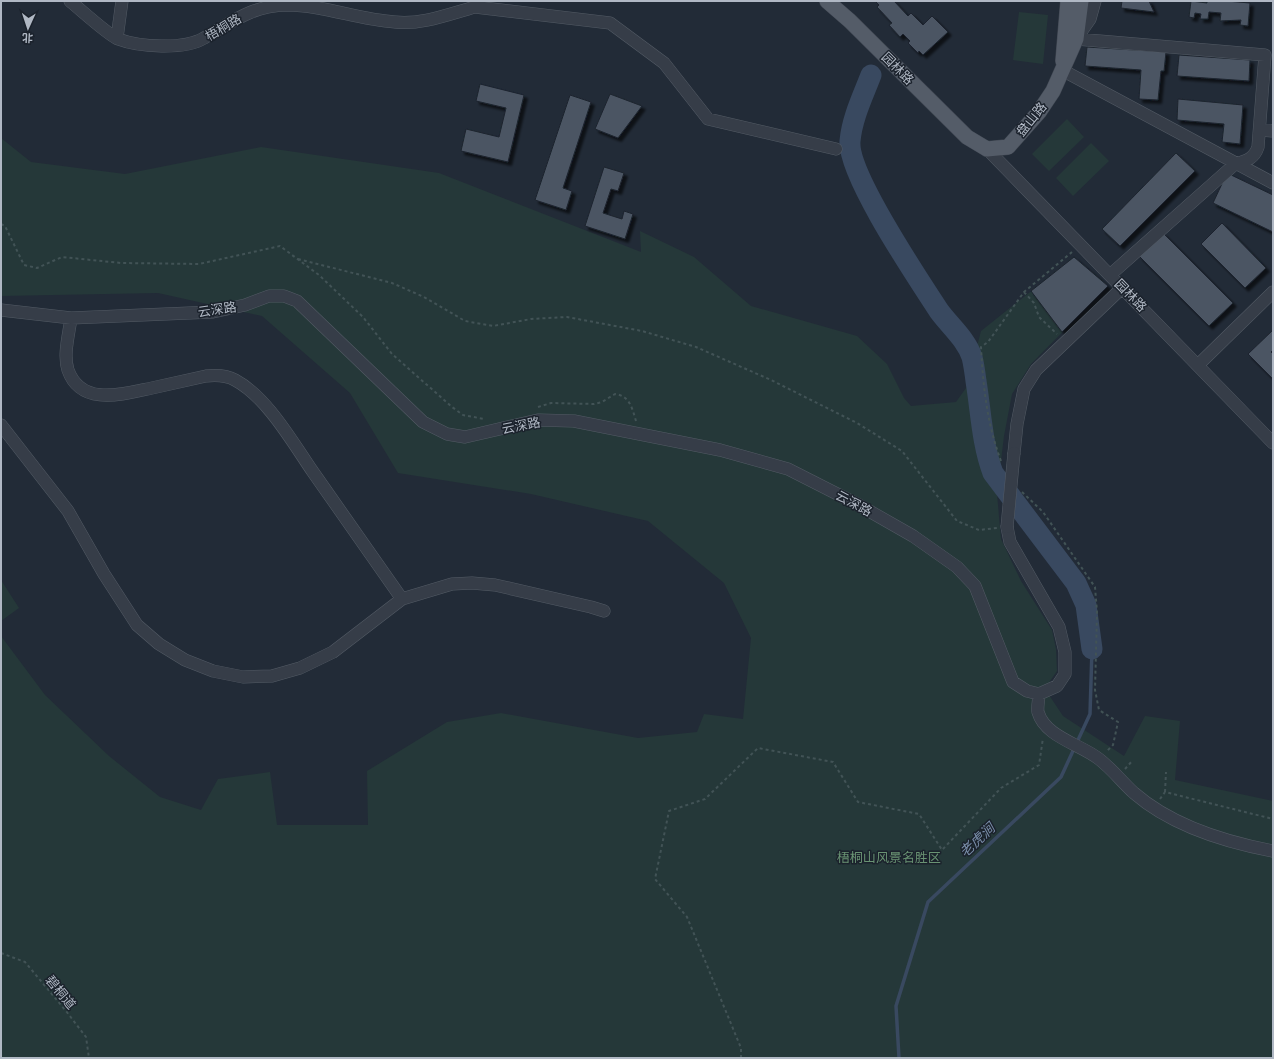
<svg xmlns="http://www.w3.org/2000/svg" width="1274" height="1059" font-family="Overpass,'Noto Sans SC',sans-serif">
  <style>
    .green { fill: #253839 }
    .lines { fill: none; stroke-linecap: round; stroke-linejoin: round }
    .stream { stroke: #394960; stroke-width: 3.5 }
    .river { stroke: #394960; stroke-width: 21 }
    .building { fill: #4b5563; stroke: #1d242e; filter: url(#shadow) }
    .minor-casing { stroke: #535b65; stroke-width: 13 }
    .major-casing { stroke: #3f4651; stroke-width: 16 }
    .path { stroke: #425356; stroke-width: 2; stroke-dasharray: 3 3; stroke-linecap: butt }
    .minor { stroke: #363d48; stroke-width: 12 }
    .major { stroke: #545c68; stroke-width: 15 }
    .minor-bridge-casing { stroke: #535b65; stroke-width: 13; stroke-linecap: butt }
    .minor-bridge { stroke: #363d48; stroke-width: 12 }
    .labels { text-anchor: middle; stroke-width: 3; stroke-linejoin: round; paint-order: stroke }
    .street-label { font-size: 13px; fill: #b0b8c4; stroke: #1b222c }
    .park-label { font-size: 13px; fill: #699373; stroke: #1b222c }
    .water-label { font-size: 14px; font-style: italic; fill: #7a8eaa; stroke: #1b222c }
  </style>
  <defs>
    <filter id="shadow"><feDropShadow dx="3.5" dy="3.5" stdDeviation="1" flood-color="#0009"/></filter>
  </defs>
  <rect width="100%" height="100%" fill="#222b37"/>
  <path class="green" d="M1019,12L1048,15L1043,64L1013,60Z
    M1067,119L1084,137L1049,171L1032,154Z
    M1,138L31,162L125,174L261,147L439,173L641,252L640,231L694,257L751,306L857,336L887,364L904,398L911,406L956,402L966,388L981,331L1074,257L1108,286L1031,364L1012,394L1004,436L997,494L1001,539L1021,581L1052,630L1056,649L1057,671L1048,684L1049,695L1063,716L1124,756L1145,716L1180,721L1175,780L1273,801V1058H1V636L45,695L109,756L160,797L201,810L218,779L270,772L277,825H368L367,771L447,722L501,713L638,738L697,732L704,714L743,719L751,638L724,583L648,521L531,494L398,473L350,393L262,316L158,293L1,296Z
    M1091,143L1109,161L1073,196L1056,178Z
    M1,580L19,608L1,621Z"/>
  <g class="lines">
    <path class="stream" d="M899,1058L896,1006L928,902L1061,777L1090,714L1092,649"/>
    <path class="river" d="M871,75C863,96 852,118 850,141C847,174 919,280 939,311C950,326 966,339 972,357C974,365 975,373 976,381C981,412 982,444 993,473L1076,583L1086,605L1092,649"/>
  </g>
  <path class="building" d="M875,1H894L908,16L911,13L923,25L932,16L948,32L923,55L919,51L918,53L908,43L910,41L903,34L900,37L889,25L892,23L877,7L879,5Z
    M1122,1H1149L1154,12L1121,8Z
    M1191,1L1207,3V1H1226L1250,3L1248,26L1240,25L1241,20L1220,21L1221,13L1209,12L1208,19H1200L1201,14L1195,13L1194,18L1189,17Z
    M1087,47L1166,52L1164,71H1161L1158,100L1139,99L1141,70L1085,66Z
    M1179,55L1250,60L1249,81L1177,76Z
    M480,84L524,95L508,162L461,151L466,129L499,137L506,108L476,101Z
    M610,94L642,106L618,138L595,129Z
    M570,95L591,102L563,188L572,191L566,210L535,200Z
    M1178,99L1243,105L1240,144L1222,142L1224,124L1177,120Z
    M1176,153L1195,171L1120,246L1102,229Z
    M604,167L624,173L618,191L611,189L603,213L622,219L624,211L633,214L625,239L585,226Z
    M1227,173L1273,195V232L1213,203Z
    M1222,223L1266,268L1245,288L1201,244Z
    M1163,233L1233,303L1209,326L1139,256Z
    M1074,257L1108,286L1062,332L1031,291Z
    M1273,330V350L1271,352L1273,354V379L1248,354Z"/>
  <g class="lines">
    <g class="minor-casing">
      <path id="minor" d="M70,1C81,10 107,34 118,39C139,47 184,50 204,38C234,21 251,6 287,5C324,5 359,20 395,22C422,25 449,14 475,7L477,1
        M475,7L610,23L664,63L708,119L836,149
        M117,38L122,1
        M1076,39L1265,55L1258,147C1254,159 1246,161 1235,164L1110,275
        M1076,39L1090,19L1095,1
        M1062,70L1273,183
        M1260,130L1273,131
        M987,149L1273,443
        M1,310L71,318L213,312L245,305L269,296H284L297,301L423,422L447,434L465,437L538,420L574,421L720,450L788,469L857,504L913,536L957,567L975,586L1013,682L1027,691L1039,694L1057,686L1065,674V652L1059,627L1010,542L1007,527
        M71,318C69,334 63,355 68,370C81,407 123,394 152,388C170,384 188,380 206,376C216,375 226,375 235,380C267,397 293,443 313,472C343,515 373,557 402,599
        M1198,365L1273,292
        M1,425L68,511L104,574L137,625L159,644L185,660L213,671L243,677L272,676L300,668L333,652L402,599L452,584L472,583L495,585L591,607L604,611
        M1014,453L1017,424L1024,389L1036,370L1123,287
        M1039,694C1039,699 1037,707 1038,712C1045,737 1080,744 1099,759C1112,769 1122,782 1134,793C1172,826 1225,842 1273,851"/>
    </g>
    <g class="major-casing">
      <path id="major" d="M827,1L850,21L967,137L987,149
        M1063,61L1068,1
        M987,149L1008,147L1039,112L1053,91L1076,39L1081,1"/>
    </g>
    <path class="path" d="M1,224L5,226L24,265L37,268L62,257L121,263L199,264L280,246L319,275L363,317L392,354L452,407L463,415L484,419
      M298,259L392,283L424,297L465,321L493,326L531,319L567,317L642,331L696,347L771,380L857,423L902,451L957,521L979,530L997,528
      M1024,292L1034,303L1039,317L1057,334
      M538,407L551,403L594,404L602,402L615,394C630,396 632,408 636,421
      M1001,461C987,424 983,386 981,347L988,342L1024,292L1072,252
      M1022,492L1043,512L1095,587L1097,612L1095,690L1099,710L1118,722L1113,745L1107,751
      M1125,769L1133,760
      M1165,792L1166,772
      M1160,799L1165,792L1273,819
      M1,953L25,962L66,1011L86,1037L89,1058
      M741,1058V1048L687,917L655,879L669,811L705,799L758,748L833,762L858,802L919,814L942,850L1001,788L1039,765L1043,738"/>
    <use href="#minor" class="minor"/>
    <use href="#major" class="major"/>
    <g class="minor-bridge-casing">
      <path id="minor-bridge" d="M1007,527L1014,453"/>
    </g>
    <use href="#minor-bridge" class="minor-bridge"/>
  </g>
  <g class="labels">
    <g class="street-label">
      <text transform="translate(223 27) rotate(-31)" y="5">梧桐路</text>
      <text transform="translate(898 68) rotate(45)" y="5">园林路</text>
      <text transform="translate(1031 119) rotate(-51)" y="5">盘山路</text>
      <text transform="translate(1131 295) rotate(46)" y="5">园林路</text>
      <text transform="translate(217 309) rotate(-8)" y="5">云深路</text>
      <text transform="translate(521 425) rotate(-11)" y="5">云深路</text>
      <text transform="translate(854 503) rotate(28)" y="5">云深路</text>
      <text transform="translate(61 992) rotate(50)" y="5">碧桐道</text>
    </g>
    <g class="park-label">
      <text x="889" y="862">梧桐山风景名胜区</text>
    </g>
    <g class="water-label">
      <text transform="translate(977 840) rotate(-43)" y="5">老虎涧</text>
    </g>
  </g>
  <rect width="1274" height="1059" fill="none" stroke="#b0b8c4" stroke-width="4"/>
  <g transform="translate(28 28) rotate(183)" stroke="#1b222c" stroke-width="3" paint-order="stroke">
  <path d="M0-3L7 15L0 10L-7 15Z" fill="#b0b8c4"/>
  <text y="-6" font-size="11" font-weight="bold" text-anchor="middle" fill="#b0b8c4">北</text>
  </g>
</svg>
